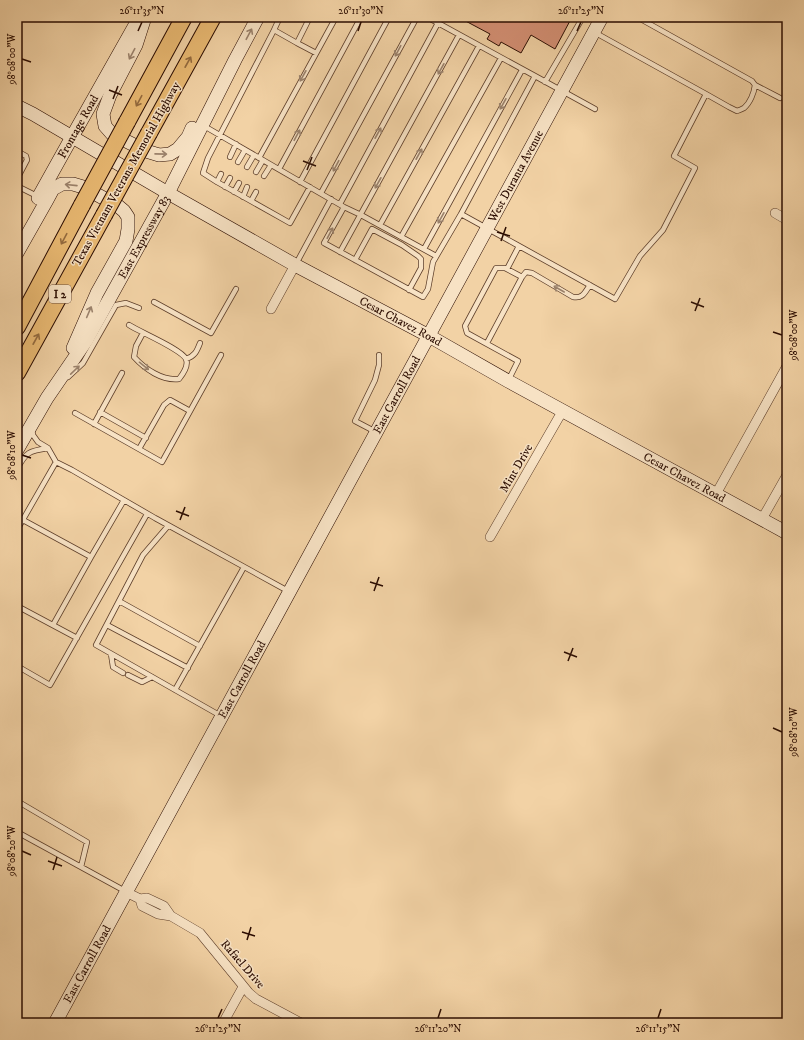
<svg xmlns="http://www.w3.org/2000/svg" width="804" height="1040" font-family="'IM FELL DW Pica',serif">
  <style>
    .building { fill: #d59075; stroke: #2b0c01 }
    .lines { fill: none; stroke-linecap: round; stroke-linejoin: round }
    .lane-casing { stroke: #5d3e2a; stroke-width: 6 }
    .street-casing { stroke: #5d3e2a; stroke-width: 10 }
    .secondary-casing { stroke: #2b0c01; stroke-width: 14 }
    .highway-casing { stroke: #2b0c01; stroke-width: 18 }
    .lane { stroke: #f7e2c4; stroke-width: 4.5 }
    .street { stroke: #f7e2c4; stroke-width: 9 }
    .secondary { stroke: #f7e2c4; stroke-width: 13 }
    .highway { stroke: #e9b972; stroke-width: 16 }
    .rail { stroke: #2b0c01; stroke-width: 2.5; stroke-dasharray: 7 7; stroke-linecap: butt }
    .highway-bridge-casing { stroke: #2b0c01; stroke-width: 18; stroke-linecap: butt }
    .highway-bridge { stroke: #e9b972; stroke-width: 16 }
    .oneway { stroke: #9b826c }
    .oneway2 { stroke: #946b3f }
    .ticks { fill: none; stroke: #2b0c01; stroke-width: 1.5 }
    .labels { text-anchor: middle; stroke-width: 3; stroke-linejoin: round; paint-order: stroke }
    .shield { fill: #f7e2c4; stroke: #684c3c; stroke-width: 1 }
    .shield-label { font-size: 11px; font-weight: bold; fill: #2b0c01 }
    .street-label { font-size: 12px; fill: #2b0c01; stroke: #f7e2c4 }
    .neatline { fill: none; stroke: #2b0c01; stroke-width: 1.5 }
    .ticks-label { font-size: 10px; text-anchor: middle; fill: #2b0c01 }
  </style>
  <rect width="100%" height="100%" fill="#f2d2a5"/>
  <filter id="stains"><feTurbulence type="fractalNoise" baseFrequency=".005" numOctaves="4"/><feColorMatrix values="0 0 0 0 .2 0 0 0 0 .09 0 0 0 0 .02 0 0 0 .5 -.17"/></filter>
  <radialGradient id="worn" r=".72"><stop offset=".6" stop-color="#630" stop-opacity="0"/><stop offset="1" stop-color="#630" stop-opacity=".3"/></radialGradient>
  <path class="building" d="M458,17H572L555,49L531,35L521,53L501,42L499,46L487,39L490,34Z"/>
  <g class="lines">
    <g class="lane-casing">
      <path id="lane" d="M280,17L274,30L297,43L310,17
        M427,17L535,76
        M637,17L752,81L755,85C754,93 750,103 744,108C742,109 740,110 737,111L729,107L706,94
        M274,30L208,158L203,173L217,182L290,223L310,187
        M594,32L706,94L674,156L695,168L663,230L640,256L615,299L519,246L461,214L535,76L595,109
        M297,43L316,53
        M545,82L583,17
        M755,85L780,98
        M17,118L21,110
        M204,126L344,207L361,215L436,256
        M17,151L26,156L27,160L17,179
        M230,157L236,144
        M259,158L336,17
        M238,162L245,150
        M247,167L254,155
        M279,169L361,17
        M256,172L263,160
        M264,176L271,165
        M217,182L221,174
        M300,182L389,17
        M17,186L37,196
        M225,187L230,178
        M234,192L239,183
        M321,193L417,17
        M243,197L247,187
        M251,201L256,192
        M340,204L438,23
        M344,207L324,243L423,297L428,289L433,262L461,214
        M380,225L479,46
        M401,237L501,58
        M424,249L522,70
        M340,252L459,35
        M355,260L372,229L402,245L418,256L421,259V268L409,290
        M296,264L331,199
        M507,269L519,246
        M522,277L526,272L532,273L573,297C583,299 585,292 590,285
        M154,302L211,333L236,289
        M129,325C140,332 181,349 186,359C189,366 183,374 179,379C162,381 145,369 134,357L136,346L143,333
        M487,343L522,277L505,268H496L465,326L467,333L518,361L508,381
        M186,359C195,356 197,351 200,343
        M68,377L83,363L116,305L126,303L139,308
        M100,412L146,438
        M75,413L162,462L221,355
        M94,424L122,373
        M32,430L33,435L38,442L48,448L56,462L72,470L155,518L288,591
        M376,432L355,421L375,380L379,365V355
        M139,449L164,405L170,400L190,411
        M17,469C26,452 29,451 48,448
        M23,520L91,557
        M168,526L143,555L96,645L221,716
        M17,530L56,462
        M119,601L200,646
        M17,606L77,638
        M53,625L91,557L124,500
        M107,625L188,668
        M111,654L113,667L123,673
        M17,666L50,685L147,514
        M128,675L142,682L152,677
        M175,690L244,567
        M17,801L87,842L81,867
        M17,832L125,891"/>
    </g>
    <g class="street-casing">
      <path id="street" d="M775,213L787,220
        M271,309L295,265
        M716,494L787,366
        M762,519L787,475
        M490,537L563,410
        M126,892L140,899L147,898L164,906L171,916L200,933L249,993L256,999L301,1023
        M140,899L142,906L158,914L171,916
        M223,1023L243,987"/>
    </g>
    <g class="secondary-casing">
      <g id="secondary">
        <path d="M145,17L136,45L110,95L103,114L105,126L112,134L146,151L159,155L170,154L178,149L188,137L192,128"/>
        <path id="s1" d="M17,106L33,114L168,193L295,265L429,336L508,381L787,533"/>
        <path id="s2" d="M38,198L72,137L138,20"/>
        <path d="M17,253L47,200L53,189L62,184H73L83,187L118,206L124,211L128,217V229L126,241L97,293L73,348"/>
        <path id="s3" d="M17,450L47,398L86,341L168,193L235,60L258,17"/>
        <path id="s4" d="M55,1023L602,17"/>
      </g>
    </g>
    <g class="highway-casing">
      <path id="highway" d="M127,122L184,17
        M149,133L213,17
        M17,327L82,205
        M17,373L104,215"/>
    </g>
    <use href="#lane" class="lane"/>
    <use href="#street" class="street"/>
    <use href="#secondary" class="secondary"/>
    <use href="#highway" class="highway"/>
    <path class="rail" d="M786,1023L787,1021"/>
    <g class="highway-bridge-casing">
      <path id="highway-bridge" d="M82,205L127,122
        M104,215L149,133"/>
    </g>
    <use href="#highway-bridge" class="highway-bridge"/>
  </g>
  <defs><path id="oneway-shaft" d="M-6 0H5M1.5-3L5.5 0L1.5 3" fill="none" stroke-width="1.6" stroke-linecap="round" stroke-linejoin="round"/></defs>
  <g class="oneway">
    <use href="#oneway-shaft" transform="translate(249 34) rotate(-62)"/>
    <use href="#oneway-shaft" transform="translate(398 51) rotate(118)"/>
    <use href="#oneway-shaft" transform="translate(132 54) rotate(118)"/>
    <use href="#oneway-shaft" transform="translate(441 69) rotate(119)"/>
    <use href="#oneway-shaft" transform="translate(303 76) rotate(119)"/>
    <use href="#oneway-shaft" transform="translate(503 104) rotate(119)"/>
    <use href="#oneway-shaft" transform="translate(378 133) rotate(-61)"/>
    <use href="#oneway-shaft" transform="translate(297 135) rotate(-62)"/>
    <use href="#oneway-shaft" transform="translate(161 154) rotate(1)"/>
    <use href="#oneway-shaft" transform="translate(419 154) rotate(-61)"/>
    <use href="#oneway-shaft" transform="translate(336 166) rotate(118)"/>
    <use href="#oneway-shaft" transform="translate(378 183) rotate(119)"/>
    <use href="#oneway-shaft" transform="translate(71 185) rotate(-174)"/>
    <use href="#oneway-shaft" transform="translate(441 218) rotate(119)"/>
    <use href="#oneway-shaft" transform="translate(330 233) rotate(-62)"/>
    <use href="#oneway-shaft" transform="translate(559 289) rotate(-150)"/>
    <use href="#oneway-shaft" transform="translate(89 312) rotate(-67)"/>
    <use href="#oneway-shaft" transform="translate(144 366) rotate(39)"/>
    <use href="#oneway-shaft" transform="translate(75 370) rotate(-44)"/>
  </g>
  <g class="oneway2">
    <use href="#oneway-shaft" transform="translate(188 62) rotate(-61)"/>
    <use href="#oneway-shaft" transform="translate(139 101) rotate(118)"/>
    <use href="#oneway-shaft" transform="translate(64 239) rotate(118)"/>
    <use href="#oneway-shaft" transform="translate(36 339) rotate(-61)"/>
  </g>
  <path class="ticks" d="M138,31L142,22M358,31L361,22M577,31L581,22M22,59L31,62M109,90L122,95M113,99L118,86M303,161L316,166M307,170L312,157M497,232L510,236M501,241L506,227M691,302L704,307M695,311L700,298M773,332L782,335M22,455L31,458M176,511L189,516M180,520L185,507M370,582L383,586M374,591L379,577M564,652L577,657M568,661L573,648M773,728L782,732M22,851L31,855M48,861L62,866M53,870L57,857M242,932L255,936M247,940L251,927M218,1018L222,1009M438,1018L441,1009M658,1018L661,1009"/>
  <g class="labels">
    <rect class="shield" x="49" y="285" width="22" height="18" rx="3"/>
    <g class="shield-label">
      <text x="60" y="298">I 2</text>
    </g>
    <g class="street-label">
      <text dy="4" stroke="none"><textPath href="#s2" startOffset="82">Frontage Road</textPath></text>
      <text transform="translate(126 174) rotate(-61)" y="4">Texas Vietnam Veterans Memorial Highway</text>
      <text dy="4" stroke="none"><textPath href="#s4" startOffset="964">West Duranta Avenue</textPath></text>
      <text dy="4" stroke="none"><textPath href="#s3" startOffset="248">East Expressway 83</textPath></text>
      <text dy="4" stroke="none"><textPath href="#s1" startOffset="440">Cesar Chavez Road</textPath></text>
      <text dy="4" stroke="none"><textPath href="#s4" startOffset="715">East Carroll Road</textPath></text>
      <text transform="translate(516 468) rotate(-60)" y="4">Mint Drive</text>
      <text dy="4" stroke="none"><textPath href="#s1" startOffset="764">Cesar Chavez Road</textPath></text>
      <text dy="4" stroke="none"><textPath href="#s4" startOffset="391">East Carroll Road</textPath></text>
      <text dy="4" stroke="none"><textPath href="#s4" startOffset="67">East Carroll Road</textPath></text>
      <text transform="translate(243 964) rotate(49)" y="4">Rafael Drive</text>
    </g>
  </g>
  <rect width="804" height="1040" fill="none" stroke="#f2d2a5" stroke-width="44"/>
  <rect x="22" y="22" width="760" height="996" class="neatline"/>
  <g class="ticks-label">
    <text x="142" y="14">26°11'35"N</text>
    <text x="361" y="14">26°11'30"N</text>
    <text x="581" y="14">26°11'25"N</text>
    <text transform="translate(11 59) rotate(-90)" y="4">98°08'00"W</text>
    <text transform="translate(793 335) rotate(-90)" y="4">98°08'00"W</text>
    <text transform="translate(11 455) rotate(-90)" y="4">98°08'10"W</text>
    <text transform="translate(793 732) rotate(-90)" y="4">98°08'10"W</text>
    <text transform="translate(11 851) rotate(-90)" y="4">98°08'20"W</text>
    <text x="218" y="1032">26°11'25"N</text>
    <text x="438" y="1032">26°11'20"N</text>
    <text x="658" y="1032">26°11'15"N</text>
  </g>
  <rect width="100%" height="100%" filter="url(#stains)"/>
  <rect width="100%" height="100%" fill="url(#worn)"/>
</svg>
